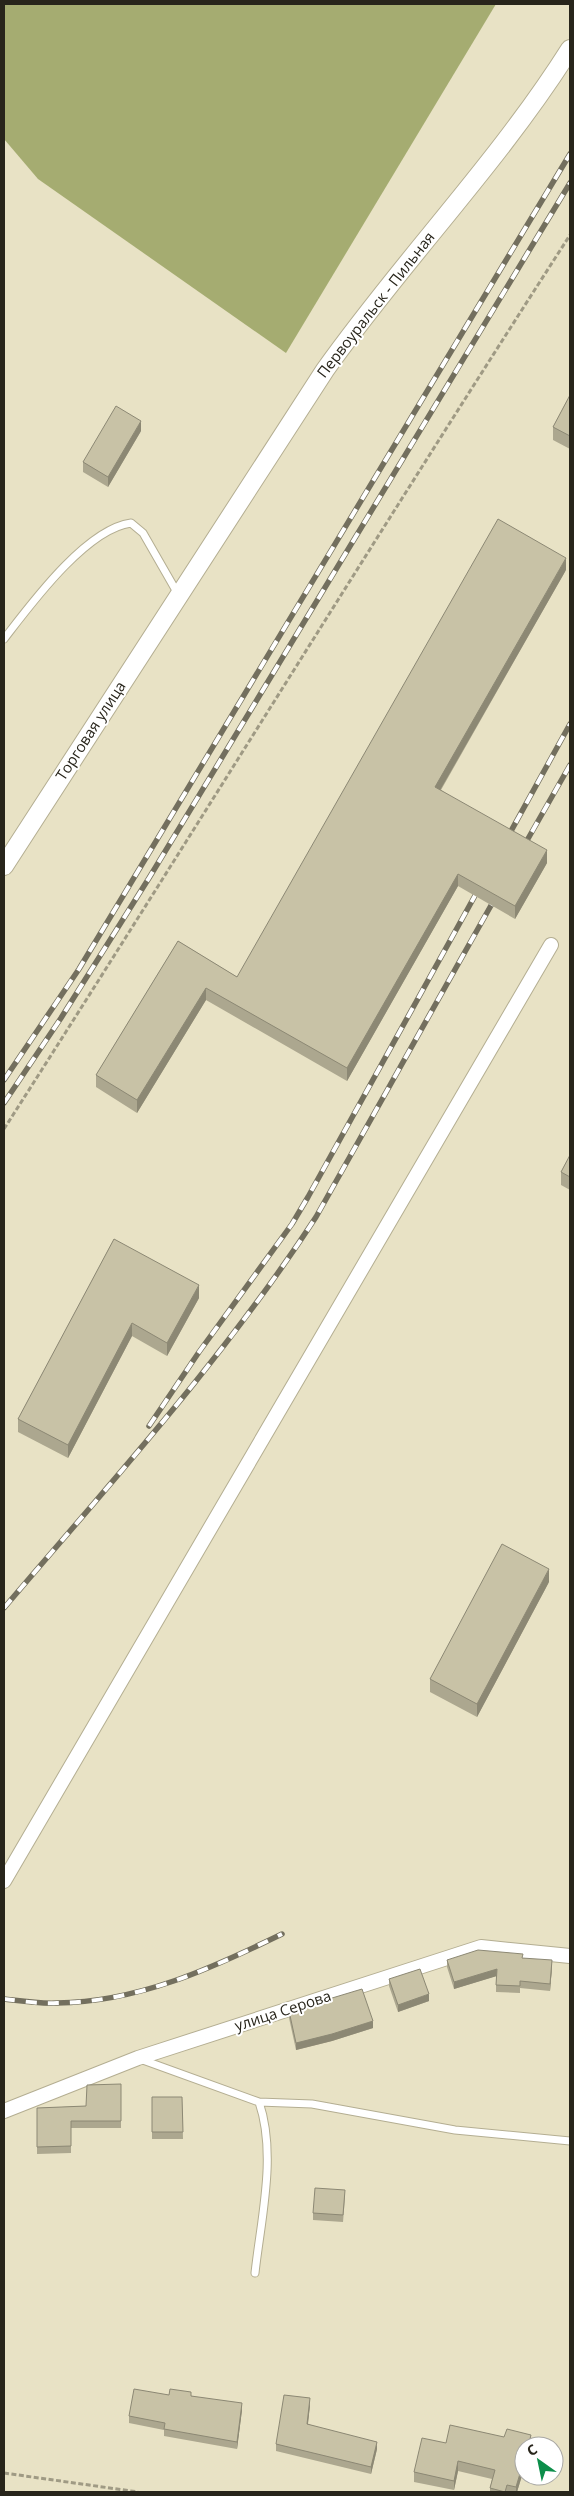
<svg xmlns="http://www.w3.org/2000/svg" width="574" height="2496" font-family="'Open Sans',sans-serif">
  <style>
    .forest { fill: #a5ac71 }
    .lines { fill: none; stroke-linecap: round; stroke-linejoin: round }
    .service-casing { stroke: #b4ae92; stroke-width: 9 }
    .minor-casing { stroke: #b4ae92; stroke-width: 16 }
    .tertiary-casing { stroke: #b4ae92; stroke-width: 20 }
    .path { stroke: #9f9a84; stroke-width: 3; stroke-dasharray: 5 2.5; stroke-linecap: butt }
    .service { stroke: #fff; stroke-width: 7 }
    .minor { stroke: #fff; stroke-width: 14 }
    .tertiary { stroke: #fff; stroke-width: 18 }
    .rail-casing { stroke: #736f5e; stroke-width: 5.5 }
    .rail { stroke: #fff; stroke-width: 4; stroke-dasharray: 11; stroke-linecap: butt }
    .wall { fill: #aca78f }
    .shaded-wall { fill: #8c8874 }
    .building { fill: #c8c2a6; stroke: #8c8874 }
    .labels { text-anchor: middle; stroke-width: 4; stroke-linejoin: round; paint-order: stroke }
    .street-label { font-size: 15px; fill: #28251b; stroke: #fff }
  </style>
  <rect width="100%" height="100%" fill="#e8e2c5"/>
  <path class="forest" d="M4,4H496L286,353L38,179L4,139Z"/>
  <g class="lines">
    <g class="service-casing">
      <path id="service" d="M4,639C31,604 86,529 131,523L143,533L178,594
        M140,2059L259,2102C277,2155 261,2218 255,2273
        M259,2102L312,2104L455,2130L570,2141"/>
    </g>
    <g class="minor-casing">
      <path id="minor" d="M4,1881L551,945
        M4,2111L138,2058L481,1947L570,1956"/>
    </g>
    <g class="tertiary-casing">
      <path id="tertiary" d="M4,866L325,370C403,260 498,163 570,49"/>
    </g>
    <path class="path" d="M4,1129C194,832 379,531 570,235
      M4,2473L138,2492"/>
    <use href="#service" class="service"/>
    <use href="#minor" class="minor"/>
    <use href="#tertiary" class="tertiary"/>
    <g class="rail-casing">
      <path id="rail" d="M505,842L570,724
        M521,851L570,765
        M4,1080L79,969L570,154
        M4,1103L61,1018L149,878L570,183
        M149,1426L199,1352L292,1224L308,1197L482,883
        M4,1608C112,1481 225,1357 316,1217L498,893
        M4,1999C21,2001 40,2004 57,2003C138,2002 210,1969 282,1934"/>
    </g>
    <use href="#rail" class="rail"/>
  </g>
  <path class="wall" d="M570,395V449L553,440V427Z
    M141,431L108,487L83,472V462Z
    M566,570L441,790L547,863L515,919L458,886L347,1081L206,1000L137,1113L96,1087V1075L178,941L237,977Z
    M570,1155V1190L561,1185V1172Z
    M114,1239L199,1298L167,1356L132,1336L68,1458L18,1432V1419Z
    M549,1582L477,1717L430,1692V1679Z
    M523,1958L552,1967L550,1991L520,1988V1993L496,1992V1976L454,1989L447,1967V1960Z
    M389,1979L429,2001L398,2012L389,1986Z
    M289,2011L373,2028L332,2041L296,2050L289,2018Z
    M121,2084V2128H71V2153L37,2154V2108L86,2106Z
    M152,2097H182L183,2139H152Z
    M345,2197L343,2222L313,2220V2213Z
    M169,2395L191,2396L242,2410L237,2449L164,2436V2430L129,2423V2416Z
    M310,2405L308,2424L377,2449L371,2474L276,2451V2444Z
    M446,2443L524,2446V2469L517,2492H490V2488L492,2479L458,2471L454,2490L414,2482V2472Z"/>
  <path class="shaded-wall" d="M141,421V431L108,487V477Z
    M566,558V570L435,799V787Z
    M547,850V863L515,919V906Z
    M458,874V886L347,1081V1068Z
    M206,988V1000L137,1113V1100Z
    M199,1285V1298L167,1356V1343Z
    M132,1323V1336L68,1458V1445Z
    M549,1569V1582L477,1717V1704Z
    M552,1960V1967L550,1991V1984Z
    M497,1969V1976L454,1989V1982Z
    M429,1994V2001L398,2012V2005Z
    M373,2021V2028L332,2041L296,2050V2043Z
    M310,2398V2405L307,2431V2424Z
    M242,2403V2410L237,2449V2442Z
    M531,2435V2446H528Z
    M377,2442V2449L371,2474V2467Z
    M524,2460V2469L517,2492H516V2487Z
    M458,2461V2471L454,2490V2481Z"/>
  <path class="building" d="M570,395V436L553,427Z
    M116,406L141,421L108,477L83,462Z
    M498,519L566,558L435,787L547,850L515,906L458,874L347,1068L206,988L137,1100L96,1075L178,941L237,977Z
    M570,1155V1177L561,1172Z
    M114,1239L199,1285L167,1343L132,1323L68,1445L18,1419Z
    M502,1544L549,1569L477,1704L430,1679Z
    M478,1950L523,1954L522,1958L552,1960L550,1984L520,1981V1986L496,1985L497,1969L454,1982L447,1960Z
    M420,1969L429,1994L398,2005L389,1979Z
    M362,1989L373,2021L332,2034L296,2043L289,2011Z
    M121,2084V2121H71V2146L37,2147V2108L86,2106L87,2085Z
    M152,2097H182L183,2132H152Z
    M315,2188L345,2190L343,2215L313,2213Z
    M134,2389L169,2395L170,2389L191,2392V2396L242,2403L237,2442L164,2429L165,2423L129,2416Z
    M284,2395L310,2398L307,2424L377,2442L371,2467L276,2444Z
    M450,2425L504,2437L507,2429L531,2435L528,2446H524V2460L516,2487L507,2485L505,2492L490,2488L495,2470L458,2461L454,2481L414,2472L422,2438L446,2443Z"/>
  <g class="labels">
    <g class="street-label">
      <text transform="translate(376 305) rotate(-52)" y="5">Первоуральск - Пильная</text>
      <text transform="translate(91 731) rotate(-57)" y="5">Торговая улица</text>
      <text transform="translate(283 2011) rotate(-18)" y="5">улица Серова</text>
    </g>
  </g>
  <rect width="574" height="2496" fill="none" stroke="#28251b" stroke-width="10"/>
  <g transform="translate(539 2461) rotate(327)"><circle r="24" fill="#ffffff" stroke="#a9a8a4"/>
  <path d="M0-4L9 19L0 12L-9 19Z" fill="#0c8e4a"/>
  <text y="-8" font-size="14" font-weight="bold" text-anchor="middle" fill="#28251b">С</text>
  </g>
</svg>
